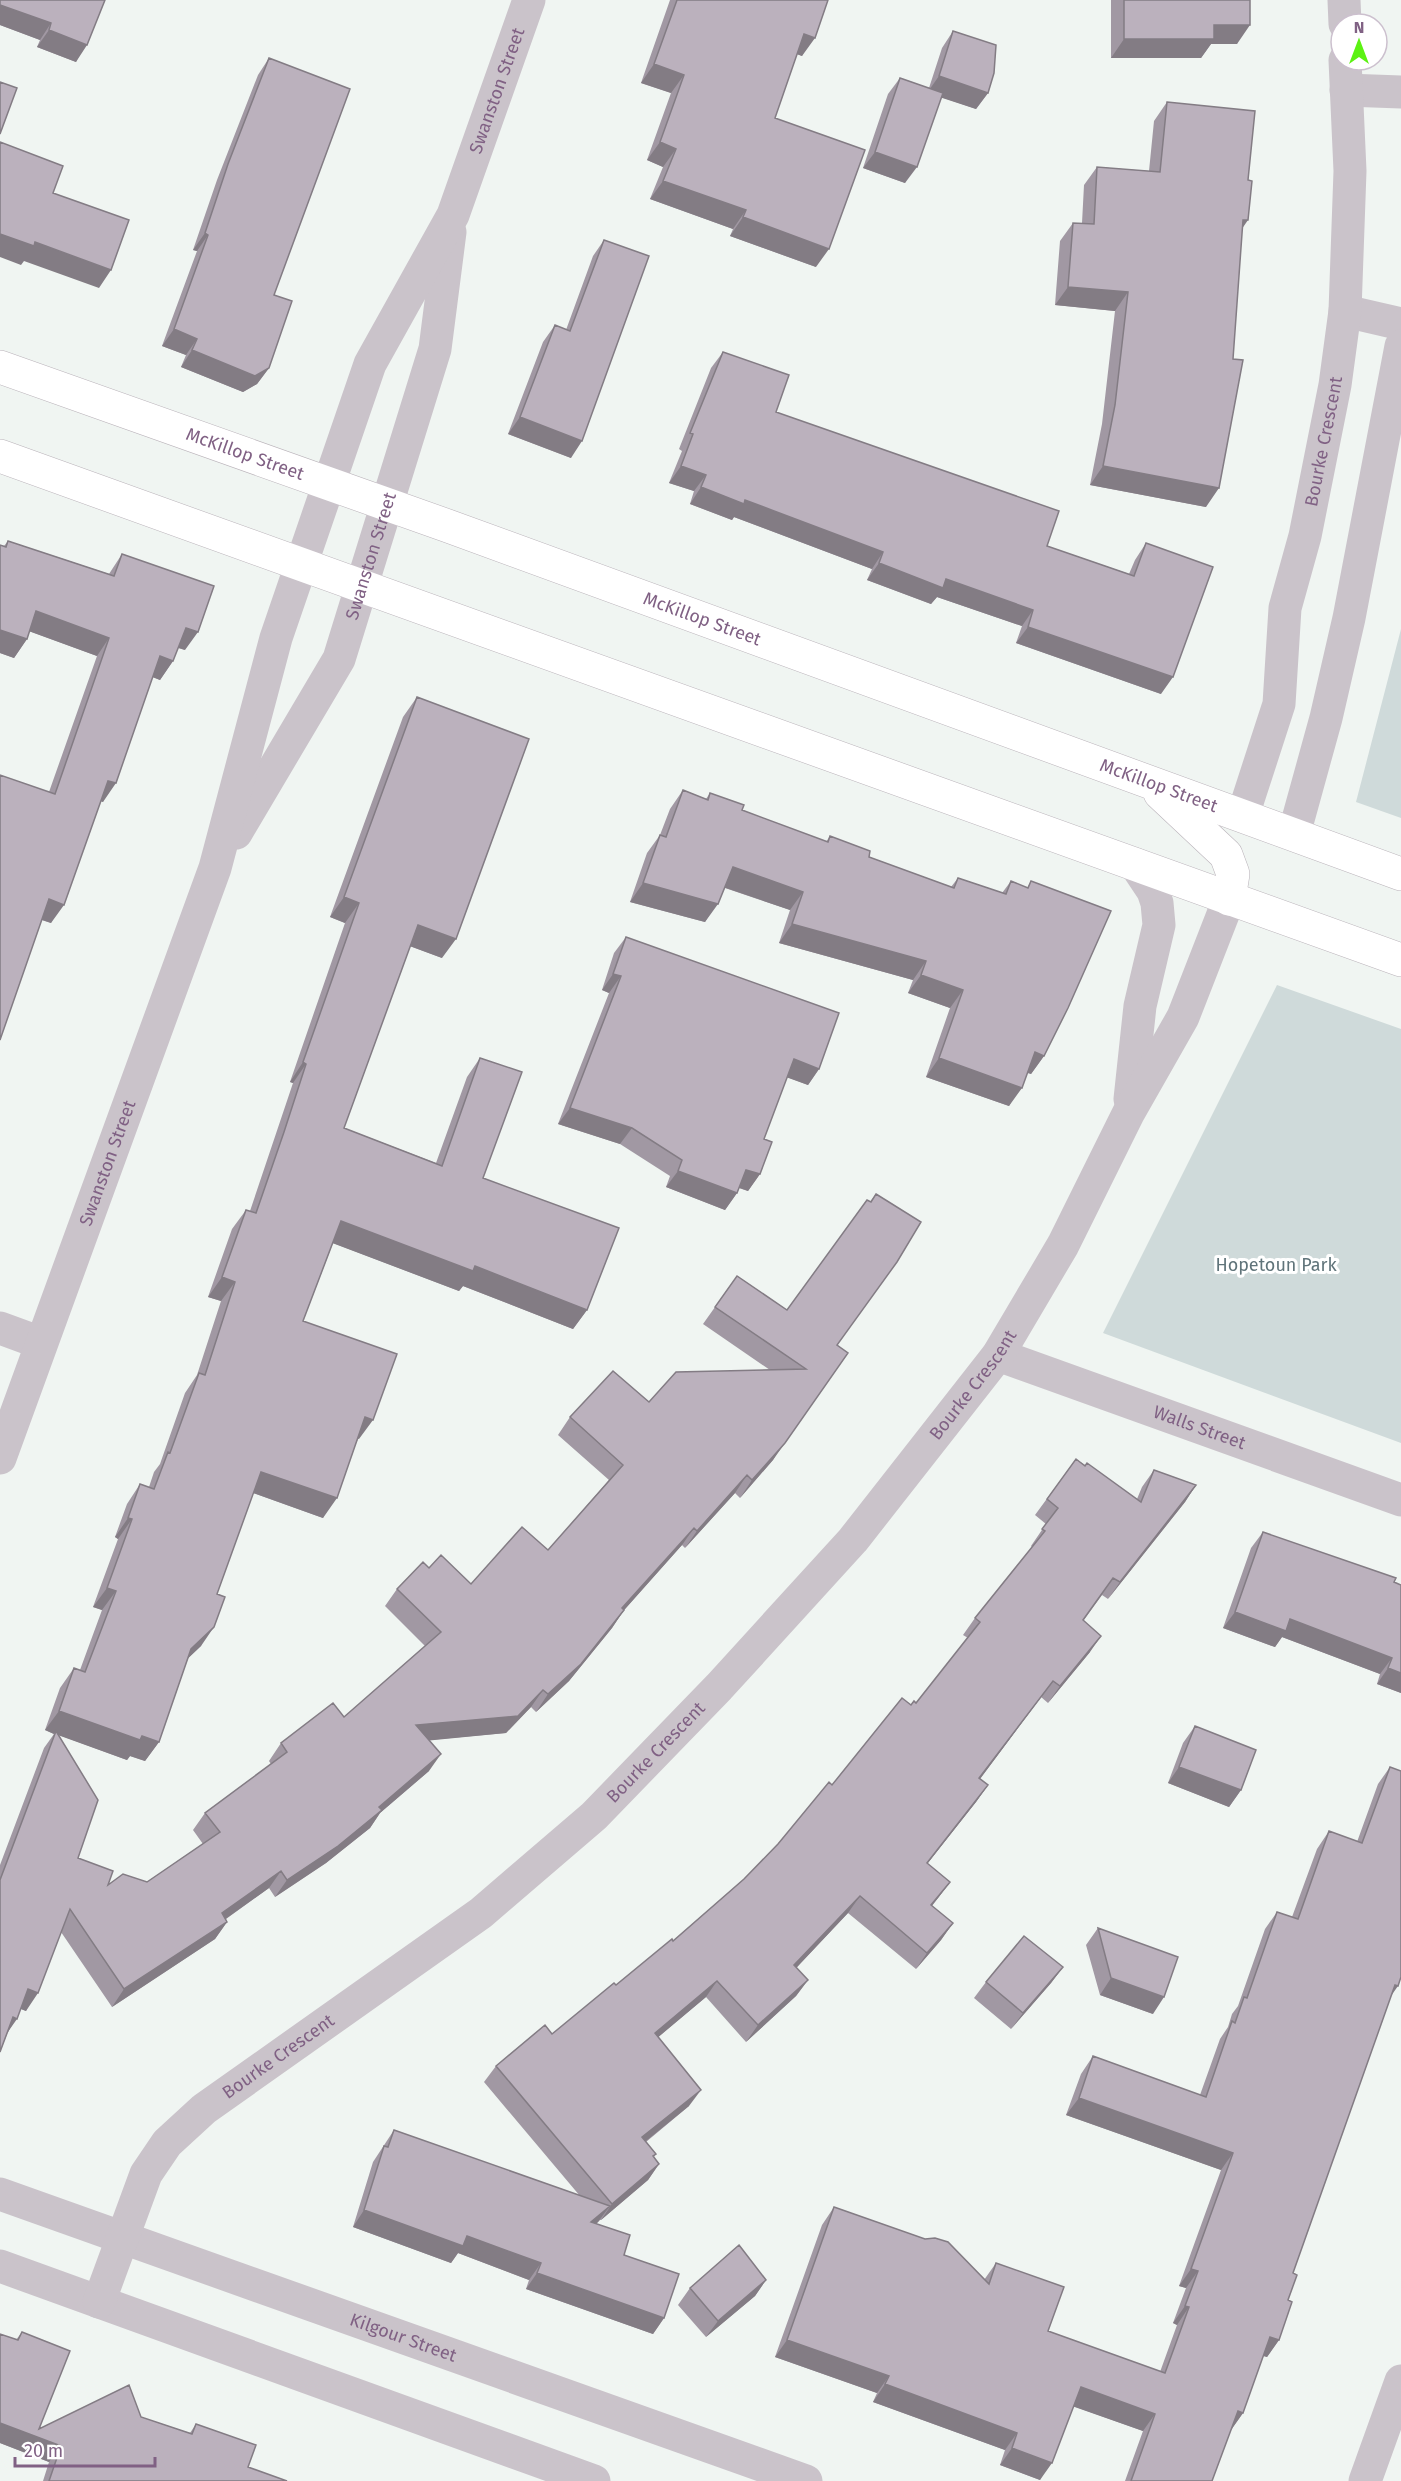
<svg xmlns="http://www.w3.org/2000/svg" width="1401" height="2481" font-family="'Fira Sans',sans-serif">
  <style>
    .green { fill: #cfdada }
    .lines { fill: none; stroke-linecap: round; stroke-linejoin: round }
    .trunk-casing { stroke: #bab3ba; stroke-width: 34 }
    .minor { stroke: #cac3ca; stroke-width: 33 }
    .tertiary { stroke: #cac3ca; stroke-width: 33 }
    .trunk { stroke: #fff; stroke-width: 33 }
    .wall { fill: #a198a3 }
    .shaded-wall { fill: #837c84 }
    .building { fill: #bbb1bd; stroke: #837c84; stroke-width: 1.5 }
    .labels { text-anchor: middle; stroke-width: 6; stroke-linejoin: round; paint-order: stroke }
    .street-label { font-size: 18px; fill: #806184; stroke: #fff }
    .park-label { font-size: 18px; fill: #60747a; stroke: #fff }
  </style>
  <rect width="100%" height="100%" fill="#f0f5f2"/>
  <path class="green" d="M1401,629V818L1356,802Z
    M1277,985L1401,1029V1443L1103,1333Z"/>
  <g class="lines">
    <g class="trunk-casing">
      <g id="trunk">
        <path id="s7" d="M0,367L448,526L1401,874"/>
        <path d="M0,456L1401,960"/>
        <path d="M1160,793L1226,855L1233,874L1229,899"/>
      </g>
    </g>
    <g class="minor">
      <path d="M1344,0L1345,24"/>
      <path d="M1346,90L1401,92"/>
      <path d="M1345,311L1401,324"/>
      <path id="s1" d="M1243,815L1279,704L1285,608L1305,536L1335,385L1345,311L1350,171L1345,60"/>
      <path d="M1294,834L1326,718L1349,618L1401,346"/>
      <path d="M1130,1099L1140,1006L1159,925L1157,903L1153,891L1135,864"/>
      <path d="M0,1328L41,1343"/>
      <path id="s2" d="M998,1355L1401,1500"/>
      <path id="s3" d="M0,2194L806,2481"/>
      <path d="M0,2266L594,2481"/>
      <path id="s4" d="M99,2302L146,2174L167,2143L204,2109L481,1913L594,1816L719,1687L853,1540L998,1355L1063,1245L1129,1112L1183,1017L1229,899"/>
      <path d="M1365,2481L1401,2381"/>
    </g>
    <g class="tertiary">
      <path id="s5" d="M236,833L339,659L435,349L450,232"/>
      <path id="s6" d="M0,1458L215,868L276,638L370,364L453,215L529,0"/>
    </g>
    <use href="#trunk" class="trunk"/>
  </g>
  <path class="wall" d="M0,0H105L76,62L37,47L40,40L0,25Z
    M670,0H828L802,56L797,54L775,118L816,267L730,236L733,229L650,199L663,167L647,160L671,93L641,83Z
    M1111,0H1250L1237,44H1211L1201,58H1111Z
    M953,31L988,93L976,109L941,97L905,183L863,168L888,94L900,78L929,88L942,48Z
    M269,58L274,295L269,368L257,384L243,392L181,367L186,355L162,346L197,251L193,250L217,180L258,75Z
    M1167,102L1242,228L1206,507L1090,485L1102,424L1115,311L1055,305L1060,241L1073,223H1082L1084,185L1097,167L1149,171L1154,121Z
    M604,240L571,458L508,434L543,342L555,325L566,330L593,256Z
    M723,352L776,412L1047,546L1129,574L1135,560L1146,543L1161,694L1016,643L1022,626L937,597L931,604L867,580L872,569L734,517L732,520L690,504L694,491L669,483L682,451L679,449L711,368Z
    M8,541L109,574L122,554L185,650L178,648L173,661L160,680L153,677L103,802L101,801L51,923L42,920L49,792L97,656L29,631L27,639L14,658L0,653V545L4,546Z
    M417,697L442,958L410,946L344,1128L436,1163L467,1077L480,1058L483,1178L587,1310L573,1329L463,1286L459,1291L333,1243L303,1321L359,1439H358L323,1518L253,1493L217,1594L201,1646L188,1658L159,1742L145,1761L130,1756L127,1760L59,1735L78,1858L108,1885L147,1882L203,1844L193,1830L205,1813L271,1764L269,1761L281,1743L344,1717L425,1646L385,1606L397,1589L429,1568L471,1584L548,1550L609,1480L558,1435L570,1417L649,1402L770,1370L703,1324L737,1276L787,1310L876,1194L837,1345L773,1460L740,1498L735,1493L685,1548L682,1545L624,1610L612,1628L569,1681L536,1712L531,1707L506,1733L429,1740V1771L380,1813L370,1828L326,1863L275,1897L269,1888L226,1919L227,1922L215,1939L112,2007L61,1932L26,2011L21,2009L7,2034L0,2052V1865L44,1748L54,1734L45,1730L60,1688L74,1668L80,1670L102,1610L93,1607L118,1539L115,1537L127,1504L140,1484L149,1487L154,1472L160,1464L185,1393L197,1375L221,1301L208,1297L232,1229L246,1210L250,1211L293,1083L290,1082L345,923L330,917L403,717Z
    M683,790L706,799L710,793L742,810L826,842L830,836L869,857L951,887L958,878L1002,893L1011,881L1027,888L1031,881L1044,1056L1031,1074L1027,1073L1009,1106L926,1077L950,1008L908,993L913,980L779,943L790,910L725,888L705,922L630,902L647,853L660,835L670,809Z
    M626,937L819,1069L808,1085L787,1077L764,1139L760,1174L748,1191L739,1188L737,1193L725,1210L666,1187L670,1176L620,1144L558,1124L609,993L602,990L614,953Z
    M1076,1459L1137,1499L1142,1487L1154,1470L1196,1485L1185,1502L1108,1599L1102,1595L1083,1621L1090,1652L1048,1703L1041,1697L980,1779L988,1785L976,1802L927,1864L950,1882L932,1906L953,1923L941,1940L916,1969L848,1913L796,1968L808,1980L796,1996L746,2042L706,1997L658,2037L689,2106L646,2142L656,2154L654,2157L659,2164L648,2180L601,2220H600L596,2224L624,2255L664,2318L653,2334L526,2289L529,2280L458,2253L451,2263L353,2227L373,2162L394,2130L580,2196L484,2082L496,2066L552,2034L673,1941L744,1879L778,1844L832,1785L911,1705L916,1703L968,1638L963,1635L975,1618L1032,1547L1031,1546L1046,1524L1035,1515Z
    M1263,1532L1401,1585V1693L1377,1684L1380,1674L1282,1637L1275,1647L1223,1628L1251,1548Z
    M1195,1726L1241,1790L1229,1807L1168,1783L1183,1743Z
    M1390,1767L1391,1995L1293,2273L1279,2340L1267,2357L1263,2356L1243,2413L1231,2430L1212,2481H1125L1143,2431L1073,2406L1040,2480L1000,2465L1005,2450L873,2402L877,2393L775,2357L822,2225L834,2207L925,2239L984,2280L996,2263L1048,2331L1160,2372L1177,2325L1173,2323L1186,2288L1179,2286L1221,2170L1066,2115L1081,2074L1093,2056L1200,2095L1220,2039L1228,2027L1232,2014L1238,2006L1265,1929L1277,1912L1292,1917L1317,1849L1329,1831L1357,1842L1378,1784Z
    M1098,1928L1153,2014L1100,1995L1086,1945Z
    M1063,1967L1051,1983L1011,2029L974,1998L986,1982Z
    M766,2280L755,2296L706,2337L678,2305L690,2288Z
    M22,2332L39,2429L141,2417L190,2433L196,2424L248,2467L287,2481H43L49,2462L0,2443V2334L16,2340Z"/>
  <path class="shaded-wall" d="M0,5L51,23L40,40L0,25Z
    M1214,25H1250L1237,44H1211L1201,58H1111L1124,39Z
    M49,30L87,45L76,62L37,47Z
    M804,34L815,38L802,56L791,52Z
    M654,64L684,75L671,93L641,83Z
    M939,76L988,93L976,109L927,93Z
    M660,142L676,149L663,167L647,160Z
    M875,152L917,167L905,183L863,168Z
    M663,181L746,210L733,229L650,199Z
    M743,217L829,249L816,267L730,236Z
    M1243,220H1248L1235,239Z
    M205,233L208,235L197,251L193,250Z
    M0,234L35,242L111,270L99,288L24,261L21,265L0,257Z
    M1068,287L1128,292L1115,311L1055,305Z
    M174,329L197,339L186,355L162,346Z
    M192,350L269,368L257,384L243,392L181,367Z
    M520,417L582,441L571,458L508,434Z
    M681,466L706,475L694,491L669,483Z
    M1103,466L1219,488L1206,507L1090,485Z
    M701,487L745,500L883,552L872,569L734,517L732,520L690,504Z
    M879,563L946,579L1033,610L1022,626L937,597L931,604L867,580Z
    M36,611L109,638L97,656L23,629Z
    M1028,627L1173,677L1161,694L1016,643Z
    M186,628L198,632L185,650L173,646Z
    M0,630L27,639L14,658L0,653Z
    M160,656L173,661L160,680L147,675Z
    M108,781L116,783L103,802L95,799Z
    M733,867L803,892L790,910L720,886Z
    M643,883L718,904L705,922L630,902Z
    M344,897L359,903L345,923L330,917Z
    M49,899L64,905L51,923L36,918Z
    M792,924L926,961L913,980L779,943Z
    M418,925L456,939L442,958L404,944Z
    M613,974L621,976L609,993L602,990Z
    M921,975L963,990L950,1008L908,993Z
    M1035,1052L1044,1056L1031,1074L1022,1070Z
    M939,1058L1022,1088L1009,1106L926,1077Z
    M794,1059L819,1069L808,1085L783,1076Z
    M303,1062L306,1064L293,1083L290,1082Z
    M570,1108L632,1128L620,1144L558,1124Z
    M746,1170L760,1174L748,1191L734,1186Z
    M678,1171L737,1193L725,1210L666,1187Z
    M341,1221L475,1266L587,1310L573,1329L463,1286L459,1291L327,1241Z
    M222,1277L235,1282L221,1301L208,1297Z
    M365,1417L373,1420L359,1439L352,1436Z
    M785,1443L773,1460L740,1498L752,1480Z
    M261,1472L337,1498L323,1518L248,1491Z
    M747,1475L735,1493L685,1548L697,1531Z
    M1196,1485L1185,1502L1108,1599L1120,1582Z
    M128,1518L132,1519L118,1539L115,1537Z
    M694,1528L682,1545L610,1626L622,1608Z
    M107,1588L116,1591L102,1610L93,1607Z
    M624,1610L612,1628L569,1681L536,1712L548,1694Z
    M1235,1612L1290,1619L1392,1658L1380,1674L1282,1637L1275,1647L1223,1628Z
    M214,1627L201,1646L178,1668L191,1649Z
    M1101,1636L1090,1652L1048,1703L1060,1686Z
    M1388,1668L1401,1673V1693L1377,1684Z
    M1053,1681L1041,1697L968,1795L979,1778Z
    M543,1690L531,1707L506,1733L404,1743L416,1725Z
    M59,1711L142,1736L159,1742L145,1761L130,1756L127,1760L55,1734L56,1731L54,1734L45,1730Z
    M441,1754L429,1771L380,1813L370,1828L326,1863L275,1897L287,1880L379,1807Z
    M1179,1767L1241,1790L1229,1807L1168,1783Z
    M988,1785L976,1802L915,1879L927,1863Z
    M281,1871L269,1888L210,1930L222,1913Z
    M950,1882L938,1898L919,1921L931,1905Z
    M860,1896L848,1913L783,1982L794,1965Z
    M227,1922L215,1939L112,2007L124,1989Z
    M953,1923L941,1940L916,1969L927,1953Z
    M1063,1967L1051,1983L1011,2029L1023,2013Z
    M1111,1978L1164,1997L1153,2014L1100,1995Z
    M808,1980L796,1996L746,2042L758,2025Z
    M717,1981L706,1997L643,2050L655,2033Z
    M1395,1985L1398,1986L1386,2003Z
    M28,1989L38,1993L26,2011L16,2007Z
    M13,2017L17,2019L5,2036Z
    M701,2090L689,2106L630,2154L642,2137Z
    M1079,2098L1233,2153L1221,2170L1066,2115Z
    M659,2164L648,2180L601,2220L612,2204Z
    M610,2206L598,2222L579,2239L591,2222Z
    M364,2210L467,2236L541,2263L529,2280L458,2253L451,2263L353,2227Z
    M1191,2269L1198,2271L1186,2288L1179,2286Z
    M537,2273L664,2318L653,2334L526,2289Z
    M766,2280L755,2296L706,2337L718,2321Z
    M1185,2306L1189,2307L1177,2325L1173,2323Z
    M1270,2337L1279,2340L1267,2357L1258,2354Z
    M787,2340L889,2376L877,2393L775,2357Z
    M885,2384L1017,2433L1005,2450L873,2402Z
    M1081,2387L1155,2414L1143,2431L1069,2405Z
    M1238,2411L1243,2413L1231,2430Z
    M0,2423L61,2446L49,2462L0,2443Z
    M1012,2448L1052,2463L1040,2480L1000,2465Z"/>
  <path class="building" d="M0,0H105L87,45L49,30L51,23L0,5Z
    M677,0H828L815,38L804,34L775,118L865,150L829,249L743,217L746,210L663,181L676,149L660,142L684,75L654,64Z
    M1124,0H1250V25H1214V39H1124Z
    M953,31L996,45L994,73L988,93L939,76Z
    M269,58L350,89L274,295L292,301L269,368L255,376L192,350L197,339L174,329L208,235L205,233L228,164Z
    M900,78L943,93L917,167L875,152Z
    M0,82L17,88L0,134Z
    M1167,102L1255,111L1248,180L1252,181L1248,220H1243L1233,359L1243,360L1219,488L1103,466L1115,405L1128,292L1068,287L1073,223L1094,224L1097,167L1160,172Z
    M0,142L63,166L53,193L129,220L111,270L35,242L34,246L0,234Z
    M604,240L649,256L582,441L520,417L555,325L570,331Z
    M723,352L789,375L776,412L1059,511L1047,546L1134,576L1146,543L1213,567L1173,677L1028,627L1033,610L946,579L943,588L879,563L883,552L745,500L744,504L701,487L706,475L681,466L693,434L690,433Z
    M8,541L114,576L122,554L214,586L198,632L186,628L173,661L160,656L116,783L108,781L64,905L49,899L0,1040V775L55,794L109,638L36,611L27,639L0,630V545L6,547Z
    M417,697L529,739L456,939L418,925L344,1128L442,1166L480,1058L522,1072L483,1178L619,1228L587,1310L475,1266L473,1271L341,1221L303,1321L397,1354L373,1420L365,1417L337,1498L261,1472L217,1594L225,1597L214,1627L191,1649L159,1742L142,1736L140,1740L59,1711L74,1668L85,1672L116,1591L107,1588L132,1519L128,1518L140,1484L154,1489L168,1452L170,1453L199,1373L205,1375L235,1282L222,1277L246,1210L256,1213L284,1132L306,1064L303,1062L359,903L344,897Z
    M683,790L708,800L710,793L744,805L742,810L828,842L830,836L870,851L869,857L954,888L958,878L1006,894L1011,881L1028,888L1031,881L1111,911L1068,1008L1044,1056L1035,1052L1022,1088L939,1058L963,990L921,975L926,961L792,924L803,892L733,867L718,904L643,883L660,835L666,837Z
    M626,937L839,1013L819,1069L794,1059L764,1139L772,1142L760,1174L746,1170L737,1193L678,1171L682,1160L632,1128L570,1108L621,976L613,974Z
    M876,1194L921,1222L897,1262L837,1345L848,1353L785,1443L752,1480L747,1475L697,1531L694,1528L622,1608L624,1610L581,1664L548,1694L543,1690L518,1716L416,1725L441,1754L379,1807L382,1810L338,1846L287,1880L281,1871L222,1913L227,1922L124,1989L70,1909L38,1993L28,1989L17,2019L13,2017L0,2052V1880L56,1731L98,1800L78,1858L113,1871L108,1885L123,1874L147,1882L220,1832L205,1813L287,1752L281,1743L333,1703L344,1717L441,1632L397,1589L423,1562L429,1568L441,1555L471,1584L522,1527L548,1550L623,1465L570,1417L613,1371L649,1402L676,1372L806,1369L715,1307L737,1276L787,1310L867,1200L871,1202Z
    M1076,1459L1085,1466L1087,1463L1141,1502L1154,1470L1196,1485L1120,1582L1113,1578L1083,1620L1101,1636L1060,1686L1053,1681L979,1778L988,1785L927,1863L950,1882L931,1905L953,1923L927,1953L860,1896L794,1965L808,1980L758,2025L717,1981L655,2033L701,2090L642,2137L656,2154L653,2156L659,2164L612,2204L496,2066L545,2025L552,2034L614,1983L616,1985L672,1939L673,1941L744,1879L778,1844L829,1782L832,1785L902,1698L911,1705L914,1701L916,1703L980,1622L975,1618L1045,1531L1042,1529L1058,1508L1047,1499Z
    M1263,1532L1396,1578L1394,1582L1401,1585V1673L1388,1668L1392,1658L1290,1619L1286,1631L1235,1612Z
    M1195,1726L1256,1750L1241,1790L1179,1767Z
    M1390,1767L1401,1771V1977L1398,1986L1395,1985L1293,2273L1297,2275L1288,2300L1292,2302L1279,2340L1270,2337L1243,2413L1238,2411L1212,2481H1131L1155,2414L1081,2387L1052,2463L1012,2448L1017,2433L885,2384L889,2376L787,2340L834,2207L925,2239L935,2238L948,2242L989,2284L996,2263L1064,2287L1048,2331L1165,2373L1189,2307L1185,2306L1198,2271L1191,2269L1233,2153L1079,2098L1093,2056L1206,2097L1232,2021L1235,2023L1244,1997L1247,1998L1277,1912L1298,1919L1329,1831L1362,1843Z
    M1098,1928L1178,1957L1164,1997L1111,1978Z
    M1024,1936L1063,1967L1023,2013L986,1982Z
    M394,2130L610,2206L591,2222L630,2235L624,2255L679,2274L664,2318L537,2273L541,2263L467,2236L463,2246L364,2210L384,2146L388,2147Z
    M739,2245L766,2280L718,2321L690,2288Z
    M22,2332L70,2351L39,2429L129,2385L141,2417L192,2434L196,2424L256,2445L248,2467L287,2481H49L61,2446L0,2423V2334L18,2340Z"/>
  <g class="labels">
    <g class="street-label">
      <text dy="6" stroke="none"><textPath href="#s6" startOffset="1458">Swanston Street</textPath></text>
      <text dy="6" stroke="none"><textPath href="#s1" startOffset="384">Bourke Crescent</textPath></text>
      <text dy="6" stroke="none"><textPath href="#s7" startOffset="260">McKillop Street</textPath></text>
      <text dy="6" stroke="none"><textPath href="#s5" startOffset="310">Swanston Street</textPath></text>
      <text dy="6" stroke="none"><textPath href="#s7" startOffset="746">McKillop Street</textPath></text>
      <text dy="6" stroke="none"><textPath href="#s7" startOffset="1232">McKillop Street</textPath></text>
      <text dy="6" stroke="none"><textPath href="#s6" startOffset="314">Swanston Street</textPath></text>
      <text dy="6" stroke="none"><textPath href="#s4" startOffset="1287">Bourke Crescent</textPath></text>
      <text dy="6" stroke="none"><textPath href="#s2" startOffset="214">Walls Street</textPath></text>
      <text dy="6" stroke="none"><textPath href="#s4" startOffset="801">Bourke Crescent</textPath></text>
      <text dy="6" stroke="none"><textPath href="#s4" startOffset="315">Bourke Crescent</textPath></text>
      <text dy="6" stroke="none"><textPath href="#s3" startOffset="428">Kilgour Street</textPath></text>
    </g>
    <g class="park-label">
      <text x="1276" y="1271">Hopetoun Park</text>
    </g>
  </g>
  <g transform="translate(1359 42)"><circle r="28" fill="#ffffff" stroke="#ccc0ce" stroke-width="1.5"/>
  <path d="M0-4.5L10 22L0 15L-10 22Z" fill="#5cf213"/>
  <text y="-9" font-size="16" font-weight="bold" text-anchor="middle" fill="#806184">N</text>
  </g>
  <path d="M15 2457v9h140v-9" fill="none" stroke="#806184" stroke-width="3"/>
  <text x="24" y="2457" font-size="18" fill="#806184" stroke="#ffffff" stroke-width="4.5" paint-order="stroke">20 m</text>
</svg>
